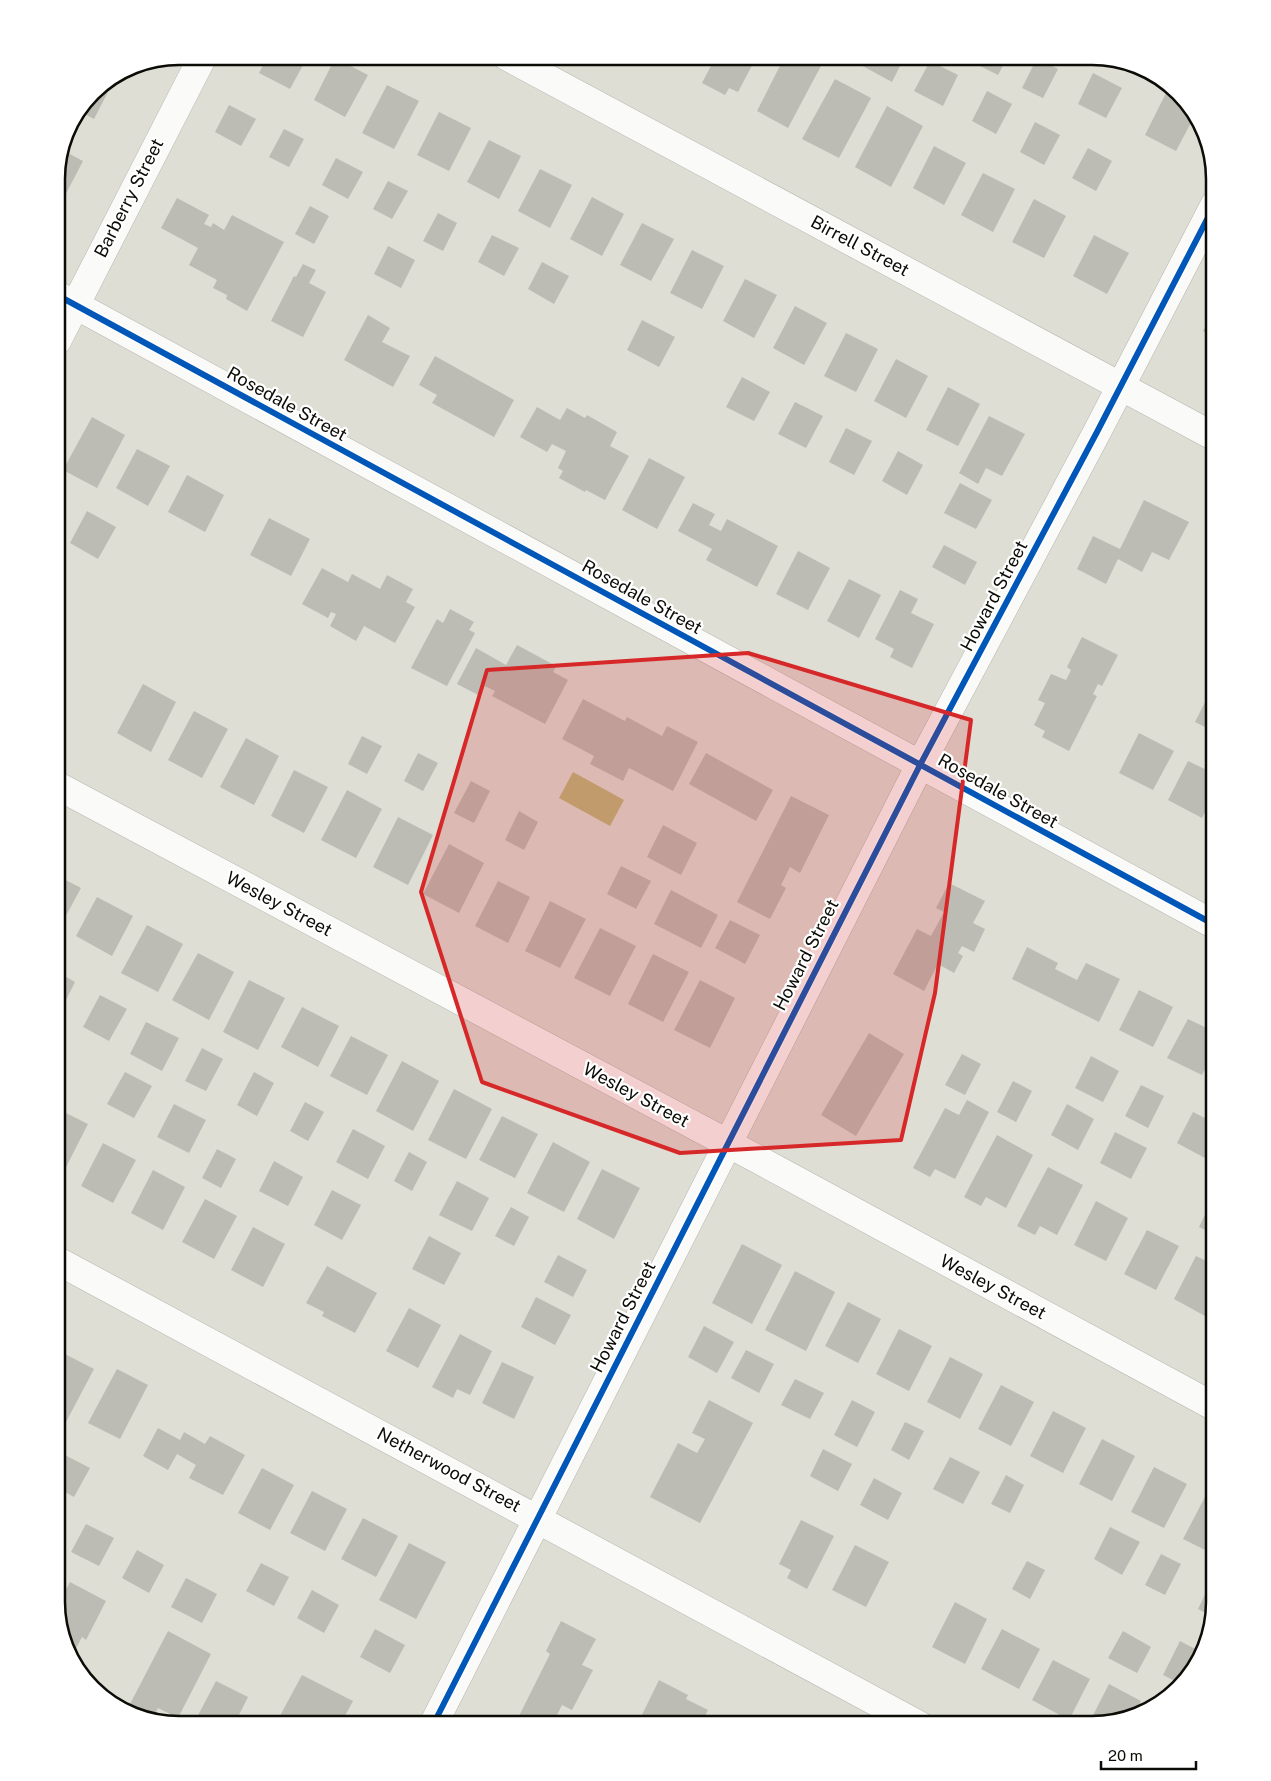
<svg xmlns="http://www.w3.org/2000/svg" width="1271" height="1781" font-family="'Public Sans',sans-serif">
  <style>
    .water { fill: #bdb87e }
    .building { fill: #bcbcb5 }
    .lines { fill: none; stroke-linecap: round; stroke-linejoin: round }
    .minor-casing { stroke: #b6b6af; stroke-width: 29 }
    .minor { stroke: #fafaf9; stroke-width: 28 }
    .cycleway-casing { stroke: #fff; stroke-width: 9 }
    .cycleway { stroke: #0057b8; stroke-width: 6 }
    .marked { fill: #d62828; fill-opacity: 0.2; stroke: #d62828; stroke-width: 4; stroke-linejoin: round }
    .labels { text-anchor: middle; stroke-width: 4.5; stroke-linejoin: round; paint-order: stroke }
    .street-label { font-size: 18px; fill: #0c0c07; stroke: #fff }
    .rim { fill: none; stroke: #0c0c07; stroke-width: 2.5 }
  </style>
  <rect width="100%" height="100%" fill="#deded5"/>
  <path class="water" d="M573,772L624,800L610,826L559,798Z"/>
  <path class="building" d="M268,56H308L290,89L259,73Z
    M716,56H757L738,92L729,88L725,95L702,83Z
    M785,56H808L822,64L788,128L757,111Z
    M863,56H905L892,82L859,64Z
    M973,56H1008L998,75L970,61Z
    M335,58L368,75L345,117L314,100Z
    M1037,58L1058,69L1043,98L1022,88Z
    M930,61L958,75L943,106L914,91Z
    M1093,73L1122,88L1106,118L1078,104Z
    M835,79L871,98L839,158L802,139Z
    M102,84L110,88L94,119L79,111Z
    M387,85L419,101L394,149L362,133Z
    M1165,85L1195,115L1176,151L1145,135L1166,93L1162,91Z
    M987,91L1012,104L996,134L972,121Z
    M229,105L256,119L241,146L215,132Z
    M887,106L923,126L891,187L855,167Z
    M439,112L471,128L449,171L417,155Z
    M1035,122L1060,135L1044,165L1020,152Z
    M284,129L304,139L289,167L269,157Z
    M489,140L521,156L499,199L467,182Z
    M934,146L966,163L944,205L913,188Z
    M1088,148L1112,161L1096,191L1072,178Z
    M62,150L83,161L60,205L57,203V171Z
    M336,158L363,172L348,199L322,185Z
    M540,169L572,185L550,228L518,211Z
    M983,173L1015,189L993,232L961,215Z
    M388,181L408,191L392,219L373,209Z
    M592,197L624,214L602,256L570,239Z
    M177,198L209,215L204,224L211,227L213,223L224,230L232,215L284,242L247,311L226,299L227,295L213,288L217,280L189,265L198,248L161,228Z
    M1034,199L1066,216L1044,258L1012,242Z
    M310,206L329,216L314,244L295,234Z
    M438,213L457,223L443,251L423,241Z
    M642,223L674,239L651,281L620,265Z
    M492,235L519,248L504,276L478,262Z
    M1094,235L1129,253L1107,294L1073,276Z
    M388,246L415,260L401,288L374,274Z
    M692,250L724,266L702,309L670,293Z
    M542,262L569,276L554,304L528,289Z
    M303,264L316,270L309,283L326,292L303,337L271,321L294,276L296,277Z
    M745,279L777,295L754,338L723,321Z
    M795,306L827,323L804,365L773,348Z
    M1215,309V338L1203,331Z
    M368,315L390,328L382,342L410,356L393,387L344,360Z
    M642,320L675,337L659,367L627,350Z
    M846,333L878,349L856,392L824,376Z
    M435,356L514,400L494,437L432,403L437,395L419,385Z
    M896,359L928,376L906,418L874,401Z
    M742,377L770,392L754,421L726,407Z
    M948,387L980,404L958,446L926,430Z
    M795,402L823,416L806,448L778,434Z
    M537,407L560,420L567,408L585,418L587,415L617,432L610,446L629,456L605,500L586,490L585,492L559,478L563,471L558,468L566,451L552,444L547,452L520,437Z
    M989,416L1025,434L1002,476L986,468L978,484L959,473Z
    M92,417L125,435L97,488L63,470Z
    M846,428L872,441L854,475L829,462Z
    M137,449L170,466L148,506L116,488Z
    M898,451L923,465L907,495L882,481Z
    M649,458L685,477L657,529L622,510Z
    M187,475L224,495L205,532L168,512Z
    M960,483L992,500L976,529L944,513Z
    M1144,500L1189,522L1169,560L1152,552L1142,572L1118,559L1106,584L1077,569L1093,536L1120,549Z
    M693,503L715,514L709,525L721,531L727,519L778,546L757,587L706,560L712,549L678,531Z
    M87,511L116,527L98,559L70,543Z
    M269,518L310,539L291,576L250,555Z
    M944,545L977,562L965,585L932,567Z
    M798,551L830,568L808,610L776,594Z
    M322,568L348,582L352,574L380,589L387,575L413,589L406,602L415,607L395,643L364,626L356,641L330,626L336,614L331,612L328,618L302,604Z
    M849,579L881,595L859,638L827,621Z
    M900,590L918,599L911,613L934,624L912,668L890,657L894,649L875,639Z
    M450,609L474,622L469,630L475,633L447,686L411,668L437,619L443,623Z
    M1082,637L1118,655L1102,686L1098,684L1093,694L1097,696L1069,751L1042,737L1045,731L1034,725L1045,703L1038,700L1051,674L1066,680L1071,670L1067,667Z
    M517,645L556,666L553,672L568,680L545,724L492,696L495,691L485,686L480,696L457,684L476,648L506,665Z
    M143,684L176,702L151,752L117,733Z
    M1212,688L1215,689V732L1195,722Z
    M583,699L625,721L627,717L662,736L667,726L698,742L673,791L629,768L623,781L590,764L594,756L562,739Z
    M194,711L228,729L202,778L168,760Z
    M1139,733L1174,751L1153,790L1119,773Z
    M362,736L382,746L367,774L348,764Z
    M246,738L279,756L254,805L220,787Z
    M418,753L438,763L423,791L404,781Z
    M706,753L773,790L756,821L689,784Z
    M1188,761L1215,774V792L1202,818L1168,800Z
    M294,770L328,787L304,833L271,816Z
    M471,781L490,791L474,823L454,813Z
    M347,790L382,809L356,858L321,840Z
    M791,796L829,815L800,873L790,867L781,885L786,888L770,919L737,902Z
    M519,811L538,822L524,850L505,840Z
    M398,817L433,835L408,885L373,867Z
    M663,825L697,843L681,875L647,857Z
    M449,844L484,863L459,913L423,894Z
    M621,866L651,881L636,909L607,894Z
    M56,875L81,888L56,934Z
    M498,881L530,897L508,943L475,926Z
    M949,883L985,901L973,923L985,929L974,952L962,946L958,953L963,956L954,973L938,964L924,991L893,974L917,929L931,936L944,912L936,908Z
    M671,890L718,915L701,948L654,924Z
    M97,897L133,916L112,956L76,936Z
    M550,901L586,919L560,968L525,951Z
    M730,920L760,935L745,964L715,948Z
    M147,925L183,944L158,992L121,973Z
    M600,928L636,946L610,996L574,978Z
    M1027,947L1058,963L1055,969L1077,980L1086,963L1120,979L1099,1022L1012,979Z
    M198,953L234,972L209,1020L172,1000Z
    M653,954L689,972L663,1022L628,1004Z
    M56,971L75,982L59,1014L56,1013Z
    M249,980L285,998L258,1050L223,1032Z
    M700,980L735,998L710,1048L674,1030Z
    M1139,990L1173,1007L1153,1047L1119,1030Z
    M100,995L127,1009L109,1041L83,1027Z
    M302,1007L339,1026L318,1067L281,1047Z
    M1188,1019L1215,1032V1049L1202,1075L1167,1058Z
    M146,1022L179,1038L162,1071L130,1054Z
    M869,1033L904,1054L856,1136L821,1115Z
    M351,1036L388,1055L367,1095L330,1076Z
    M202,1048L223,1059L206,1091L185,1081Z
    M962,1054L981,1064L965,1095L945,1085Z
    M1091,1056L1119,1071L1103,1102L1075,1088Z
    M402,1061L439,1081L413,1131L376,1111Z
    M125,1072L152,1086L134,1118L107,1104Z
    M254,1072L274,1083L257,1116L237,1105Z
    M1013,1081L1032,1091L1016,1122L997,1112Z
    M1141,1085L1164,1096L1148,1128L1125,1116Z
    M454,1089L492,1109L466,1159L428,1140Z
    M967,1100L989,1112L955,1179L935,1169L930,1177L913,1168L945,1108L959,1115Z
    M305,1102L324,1112L308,1141L290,1131Z
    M174,1104L206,1120L189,1153L157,1137Z
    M1067,1104L1094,1119L1078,1150L1051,1135Z
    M56,1108L88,1124L61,1177L56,1175Z
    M1193,1112L1215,1123V1139L1205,1158L1177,1143Z
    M502,1116L538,1134L515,1178L479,1160Z
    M353,1129L385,1146L368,1179L336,1162Z
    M1115,1132L1147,1148L1131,1179L1100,1163Z
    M997,1135L1033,1155L1006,1208L986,1197L981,1206L964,1197Z
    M553,1142L590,1162L564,1212L527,1193Z
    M103,1143L136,1160L113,1203L81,1186Z
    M217,1149L236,1159L221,1188L202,1178Z
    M409,1152L427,1162L412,1191L394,1181Z
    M274,1161L303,1177L288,1206L259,1191Z
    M1048,1167L1083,1185L1057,1235L1040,1226L1035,1235L1017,1226Z
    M602,1169L640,1188L614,1239L577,1219Z
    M153,1170L185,1187L163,1230L131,1213Z
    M457,1181L489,1198L472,1231L439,1215Z
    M332,1190L361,1205L342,1240L314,1225Z
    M205,1199L237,1216L214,1259L182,1242Z
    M1212,1200L1215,1201V1235L1199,1227Z
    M1096,1201L1128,1218L1106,1261L1074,1245Z
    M511,1207L529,1217L514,1246L495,1236Z
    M253,1227L285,1244L263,1287L231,1270Z
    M1147,1230L1179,1246L1156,1290L1124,1274Z
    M429,1236L461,1253L444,1285L412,1269Z
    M742,1244L782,1265L752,1324L712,1303Z
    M558,1255L587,1270L573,1297L544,1282Z
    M1196,1256L1215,1265V1298L1205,1316L1174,1299Z
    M327,1266L377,1293L355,1333L322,1316L324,1312L306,1303Z
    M795,1271L835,1292L806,1351L765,1330Z
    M536,1297L571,1315L555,1345L521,1327Z
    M848,1302L881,1319L858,1363L825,1346Z
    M409,1308L441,1325L418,1368L386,1351Z
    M704,1326L734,1342L717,1373L688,1357Z
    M899,1329L932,1346L909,1391L876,1374Z
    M460,1334L492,1351L470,1395L457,1389L453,1398L432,1387Z
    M746,1350L774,1364L759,1393L731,1378Z
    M59,1351L94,1369L66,1422L56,1417V1355Z
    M950,1357L983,1374L960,1419L927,1402Z
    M502,1362L534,1377L514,1419L482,1403Z
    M117,1369L148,1385L120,1439L88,1423Z
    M795,1379L824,1393L810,1419L781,1405Z
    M1001,1385L1034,1402L1011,1446L978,1429Z
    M709,1400L753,1423L700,1523L650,1497L678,1443L697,1453L705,1439L692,1433Z
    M852,1400L875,1412L857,1447L834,1435Z
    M1053,1411L1086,1428L1063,1473L1030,1456Z
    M905,1422L924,1431L909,1460L891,1450Z
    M158,1428L180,1440L184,1432L205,1444L210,1436L245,1455L223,1495L189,1478L196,1465L177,1454L168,1470L143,1456Z
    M1102,1439L1135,1456L1112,1501L1079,1484Z
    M823,1449L852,1464L838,1491L810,1476Z
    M59,1452L90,1468L74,1497L56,1487V1458Z
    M950,1457L980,1472L963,1504L933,1489Z
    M1154,1467L1187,1484L1164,1528L1131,1512Z
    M262,1468L294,1485L270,1530L238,1513Z
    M1006,1475L1024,1485L1010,1513L991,1504Z
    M874,1478L902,1493L888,1520L860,1505Z
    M312,1491L347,1509L325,1551L290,1533Z
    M1206,1495L1215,1499V1555L1183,1539Z
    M56,1511L64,1515L56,1529Z
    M363,1518L398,1536L376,1577L341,1559Z
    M801,1520L834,1536L807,1589L787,1578L791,1570L779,1564Z
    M86,1524L114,1538L99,1566L71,1552Z
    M1110,1527L1140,1542L1122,1575L1094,1559Z
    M409,1543L446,1562L416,1619L379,1600Z
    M855,1545L889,1562L866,1607L832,1590Z
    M137,1550L164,1565L149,1593L122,1578Z
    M1161,1554L1181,1564L1165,1595L1145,1585Z
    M1027,1561L1045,1570L1030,1599L1012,1589Z
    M261,1563L289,1577L274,1606L246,1591Z
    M186,1578L217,1594L202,1623L171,1607Z
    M1212,1580L1215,1582V1602L1211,1616L1198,1609Z
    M70,1582L106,1601L86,1640L82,1637L71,1658L57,1606Z
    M312,1590L339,1605L324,1633L297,1618Z
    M955,1602L987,1619L965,1664L932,1647Z
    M561,1621L596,1639L582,1665L593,1670L572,1710L562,1705L552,1725H521L516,1722L550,1654L546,1651Z
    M375,1629L405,1645L390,1673L360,1657Z
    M1002,1629L1040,1649L1019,1689L981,1669Z
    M168,1631L211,1654L178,1718L158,1708L154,1716L130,1704Z
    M1123,1631L1151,1647L1137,1673L1108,1658Z
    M1180,1641L1201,1652L1198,1663L1179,1683L1163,1675Z
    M1053,1660L1090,1679L1069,1720L1032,1700Z
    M302,1675L353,1701L340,1725H275Z
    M659,1680L688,1695L686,1699L708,1710L705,1716L716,1721L714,1725H637Z
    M216,1681L248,1697L234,1725H193Z
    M1109,1684L1141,1701L1135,1713L1088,1725Z"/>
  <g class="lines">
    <g class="minor-casing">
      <path id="minor" d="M506,56L1215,437
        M57,295L1215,925
        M57,341L203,56
        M56,785L761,1161L1215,1407
        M56,1260L919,1725
        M433,1725L920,765L1097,432L1215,204"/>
    </g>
    <use href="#minor" class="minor"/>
    <g class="cycleway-casing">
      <path id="cycleway" d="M57,295L1215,925
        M433,1725L920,765L1097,432L1215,204"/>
    </g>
    <use href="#cycleway" class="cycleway"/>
  </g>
  <path class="marked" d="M748,653L971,720L935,993L901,1140L680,1153L482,1082L421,892L487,670Z"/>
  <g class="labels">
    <g class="street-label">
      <text transform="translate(129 198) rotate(-63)" y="6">Barberry Street</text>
      <text transform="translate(860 246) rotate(28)" y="6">Birrell Street</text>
      <text transform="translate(287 404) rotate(29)" y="6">Rosedale Street</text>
      <text transform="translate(994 596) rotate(-62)" y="6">Howard Street</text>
      <text transform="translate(642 597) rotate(29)" y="6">Rosedale Street</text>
      <text transform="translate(998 791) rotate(29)" y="6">Rosedale Street</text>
      <text transform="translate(279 904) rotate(28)" y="6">Wesley Street</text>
      <text transform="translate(806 955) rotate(-63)" y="6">Howard Street</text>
      <text transform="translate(636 1095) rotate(28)" y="6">Wesley Street</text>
      <text transform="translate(993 1287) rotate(28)" y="6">Wesley Street</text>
      <text transform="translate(623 1317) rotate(-63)" y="6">Howard Street</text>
      <text transform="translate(449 1470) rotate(28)" y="6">Netherwood Street</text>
    </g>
  </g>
  <path d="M0 0H1271V1781H0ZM179 65H1092A114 114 0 0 1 1206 179V1602A114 114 0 0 1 1092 1716H179A114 114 0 0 1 65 1602V179A114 114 0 0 1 179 65Z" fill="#fff" fill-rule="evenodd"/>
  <path class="rim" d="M179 65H1092A114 114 0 0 1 1206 179V1602A114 114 0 0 1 1092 1716H179A114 114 0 0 1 65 1602V179A114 114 0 0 1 179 65Z"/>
  <path d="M1101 1761v8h95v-8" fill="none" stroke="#0c0c07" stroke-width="2.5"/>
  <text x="1108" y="1761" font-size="15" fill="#0c0c07" stroke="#ffffff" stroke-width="4" paint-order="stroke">20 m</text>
</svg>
